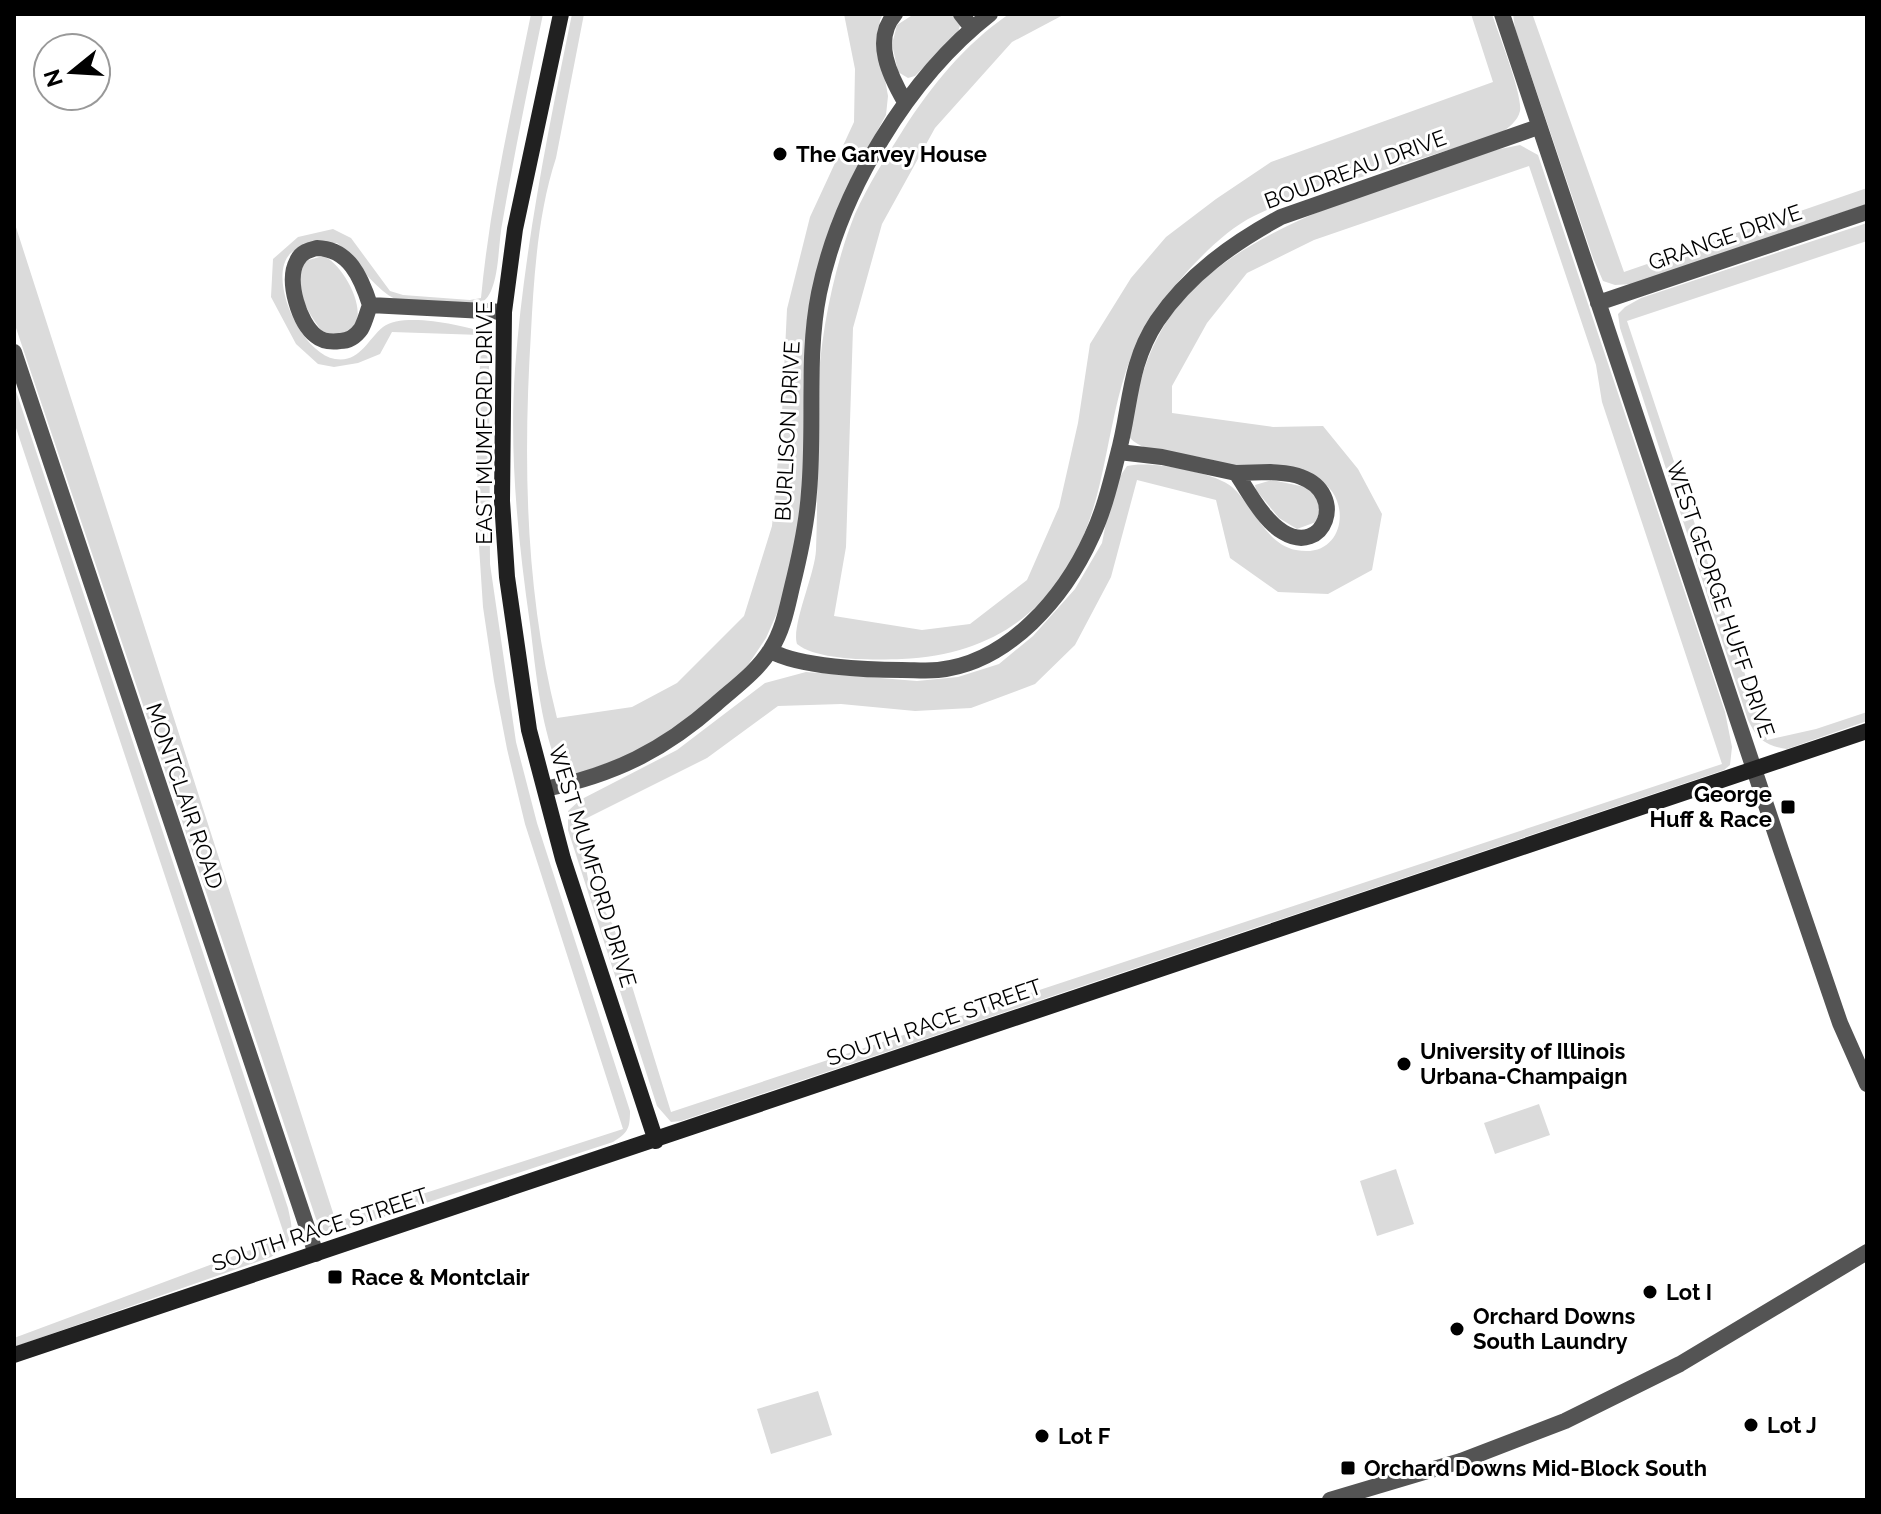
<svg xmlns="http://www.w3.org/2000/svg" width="1881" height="1514" font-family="Raleway,sans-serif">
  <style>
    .green { fill: #dbdbdb; fill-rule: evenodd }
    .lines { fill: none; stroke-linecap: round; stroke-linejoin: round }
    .street { stroke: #545454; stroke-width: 16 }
    .secondary { stroke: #212121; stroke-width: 16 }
    .poi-dot { fill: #000; stroke: #fff; stroke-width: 3 }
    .labels { text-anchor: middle; stroke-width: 6; stroke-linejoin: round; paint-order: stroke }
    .poi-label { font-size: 22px; font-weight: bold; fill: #000; stroke: #fff; text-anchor: start }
    .street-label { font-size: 22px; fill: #000; stroke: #fff }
  </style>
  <rect width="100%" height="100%" fill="#fff"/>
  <path class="green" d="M531,14H543C529,82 515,150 503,219C498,241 500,270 491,291C487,300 482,303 473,306L395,299C373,288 356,259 337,243C323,243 308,243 295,250C263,268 298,352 335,359C360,363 367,340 383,327C403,312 463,325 485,333L489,363L490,564L516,742L537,823L630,1111C630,1128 628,1133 613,1142L340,1231H324L316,1219L14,322V221L336,1222L623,1129L525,824L507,749L494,681L483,607L478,531L477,444L481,335L392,332L380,354L358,363L334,367L318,364L296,344L271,297L273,259L298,237L333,229L351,238L390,291L403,295L470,300L481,298C490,202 512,109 531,14Z
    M572,14H584L556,158C538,213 534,275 531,332C523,461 525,592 557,718L632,707L677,683L744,616L772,526L782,413L787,309L810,217L854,122L855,69L844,14H883L880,20L878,40L888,96L886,115L864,155L807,331L803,383L804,467L799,534L785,595L766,638L746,668L717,698L653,746L575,775L564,774L558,767C540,722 536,672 530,624C518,540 509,453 515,369C524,249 548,131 572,14Z
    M914,14H954L960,25L958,33L915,76L908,78L898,72L892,44L897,25Z
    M1009,14H1065L1012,42L935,128L882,224L853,328L846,547L834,616L922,630L970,624L1027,580L1059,507L1078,423L1090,344L1131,278L1166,237L1216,199L1271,162L1493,82L1471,14H1492C1498,33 1523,95 1520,111C1518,121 1508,128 1500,134C1456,148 1412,161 1368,175C1329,187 1290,198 1254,216C1229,228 1204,253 1185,274C1160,302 1138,334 1126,371C1114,408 1109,445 1100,483C1076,589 1013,654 902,659C874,660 818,661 797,644C791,626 815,574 816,550C818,497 817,445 818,392C820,336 834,266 855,214C868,185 886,157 903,130C932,85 964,45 1009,14Z
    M1513,14H1539L1533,16L1624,272L1867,188V204L1632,284L1615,285L1603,281L1593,258L1515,28Z
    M1520,145L1538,155L1725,712L1732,747L1730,765L1724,770L681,1121L671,1122L657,1106L568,830V811L580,800L677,750L765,683L806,672L917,681L958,677L999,664L1033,636L1075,589L1102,543L1113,487L1127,466C1149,460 1215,472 1232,487C1254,506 1265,544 1296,550C1346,560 1353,496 1318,480C1307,475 1289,476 1276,474C1262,471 1248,470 1234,467C1224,465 1215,460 1205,458C1181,453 1148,456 1130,438C1134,402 1142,365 1160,333C1216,228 1390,187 1495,150ZM1529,166L1596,365L1602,402L1722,764L671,1112L613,925L589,884L577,823L707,758L778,706L841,704L915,711L971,708L1035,684L1075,645L1111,577L1137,480L1216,500L1230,558L1278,592L1328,594L1372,570L1382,514L1358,469L1323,426L1273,427L1172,413V386L1207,323L1247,273L1314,240Z
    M1867,223V241L1627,321L1767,740L1816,729L1867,712V721L1787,749C1766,746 1757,739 1748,720L1620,328L1618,314L1625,307L1641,298Z
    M323,256C342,262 373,316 349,331C342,335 332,334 324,334C306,310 293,290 305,261Z
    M14,385L288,1208C294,1235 295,1241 271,1257L14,1347V1338L285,1237L14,422Z
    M1272,480L1310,488C1319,500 1322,508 1316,522L1297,529L1279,518L1256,490L1255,485Z
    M1539,1104L1550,1135L1495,1154L1484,1123Z
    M1396,1169L1414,1224L1377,1236L1360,1181Z
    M818,1391L832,1435L771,1454L757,1409Z"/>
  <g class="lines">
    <path class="street" d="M895,14C872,40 890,76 905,102
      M961,14L972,28
      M1502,14L1781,850L1840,1023L1867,1084
      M317,248C349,249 361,277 370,305C367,313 365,322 361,329C356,336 349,341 340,341C332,342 323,342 316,336C299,323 286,281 297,261C301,252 309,250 317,248Z
      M1598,303L1867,212
      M370,305L504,312
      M14,352L316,1254
      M1119,452L1162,457L1236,473
      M1270,472C1280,473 1292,473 1301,477C1348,494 1324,557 1283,532C1263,520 1249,492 1236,473Z
      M771,651C799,667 868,670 902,670C914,670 926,671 938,670C1009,663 1065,596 1092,536C1104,511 1111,481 1118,454C1131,407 1128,365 1157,321C1188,275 1233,243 1281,217L1538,127
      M545,789C613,775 663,751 716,704C734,688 758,671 771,649C783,630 787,608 792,587C800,555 807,524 809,492C815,426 806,358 819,293C840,191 908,78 990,14
      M1330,1500L1461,1461L1565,1421L1680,1364L1867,1252"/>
    <path class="secondary" d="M561,14L515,229L504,312L502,501L507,577L529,730L563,859L656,1141
      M14,1355L1867,731"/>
  </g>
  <g class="poi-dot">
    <circle cx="780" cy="154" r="8"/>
    <rect x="1780" y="799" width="16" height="16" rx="4"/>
    <circle cx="1404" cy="1064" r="8"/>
    <rect x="327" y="1269" width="16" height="16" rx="4"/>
    <circle cx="1650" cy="1292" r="8"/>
    <circle cx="1457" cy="1329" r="8"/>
    <circle cx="1751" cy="1425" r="8"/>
    <circle cx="1042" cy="1436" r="8"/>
    <rect x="1340" y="1460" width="16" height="16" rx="4"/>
  </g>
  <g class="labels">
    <g class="poi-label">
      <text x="796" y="162">The Garvey House</text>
      <text x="1772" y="802" text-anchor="end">George<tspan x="1772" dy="25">Huff &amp; Race</tspan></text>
      <text x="1420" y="1059">University of Illinois<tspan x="1420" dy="25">Urbana-Champaign</tspan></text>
      <text x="351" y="1285">Race &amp; Montclair</text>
      <text x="1666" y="1300">Lot I</text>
      <text x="1473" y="1324">Orchard Downs<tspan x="1473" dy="25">South Laundry</tspan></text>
      <text x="1767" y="1433">Lot J</text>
      <text x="1058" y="1444">Lot F</text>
      <text x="1364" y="1476">Orchard Downs Mid-Block South</text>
    </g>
    <g class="street-label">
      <text transform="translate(1355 169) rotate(-20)" y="8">BOUDREAU DRIVE</text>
      <text transform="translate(1725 237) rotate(-19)" y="8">GRANGE DRIVE</text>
      <text transform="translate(484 423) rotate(-90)" y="8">EAST MUMFORD DRIVE</text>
      <text transform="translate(787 431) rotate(-87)" y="8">BURLISON DRIVE</text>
      <text transform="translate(1721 599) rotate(71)" y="8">WEST GEORGE HUFF DRIVE</text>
      <text transform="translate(185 796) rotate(71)" y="8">MONTCLAIR ROAD</text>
      <text transform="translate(593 866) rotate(73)" y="8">WEST MUMFORD DRIVE</text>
      <text transform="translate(934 1022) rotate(-19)" y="8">SOUTH RACE STREET</text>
      <text transform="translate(320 1229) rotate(-18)" y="8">SOUTH RACE STREET</text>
    </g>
  </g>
  <rect width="1881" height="1514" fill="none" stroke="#000000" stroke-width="32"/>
  <g transform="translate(72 72) rotate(252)"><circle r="38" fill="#ffffff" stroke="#999999" stroke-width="2"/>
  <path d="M0-6L14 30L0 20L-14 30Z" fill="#000000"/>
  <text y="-12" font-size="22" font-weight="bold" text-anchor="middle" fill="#000000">N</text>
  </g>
</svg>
